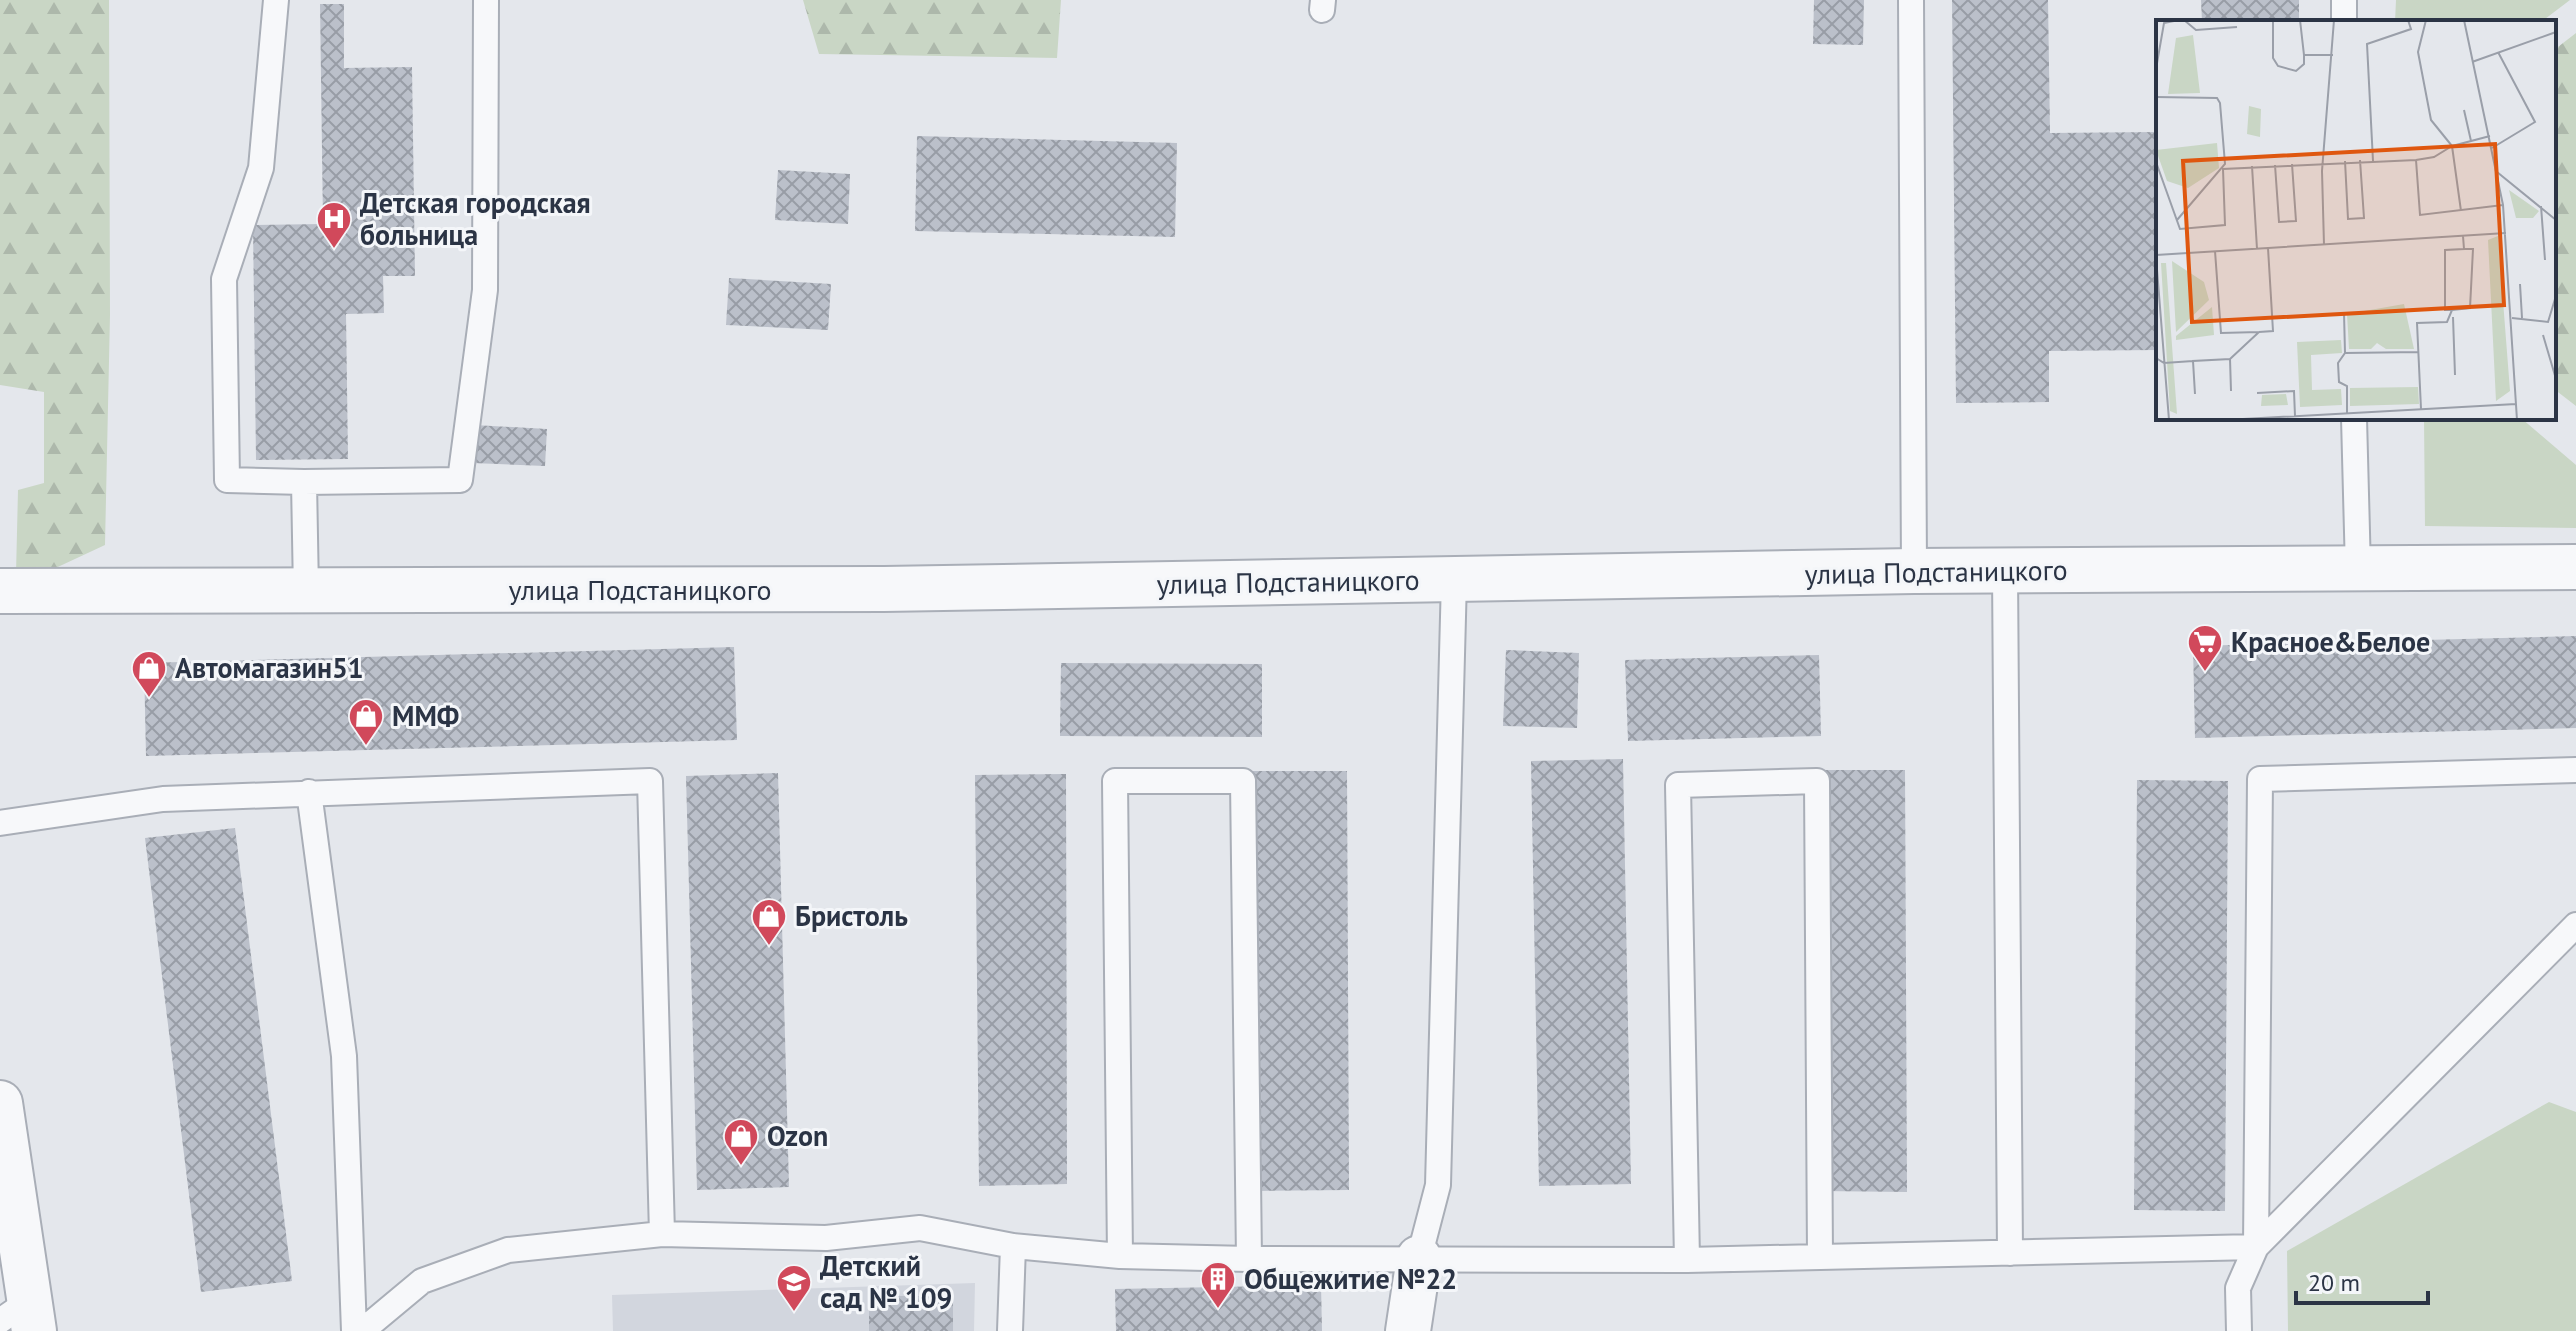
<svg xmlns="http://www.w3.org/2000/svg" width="2576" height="1331" font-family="'PT Sans',sans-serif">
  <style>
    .built { fill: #d2d6de }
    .green { fill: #c9d6c5 }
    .forest { fill: url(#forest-firs) }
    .building { fill: url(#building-cross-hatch) }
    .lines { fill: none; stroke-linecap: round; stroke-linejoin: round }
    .service-casing { stroke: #a9aeb7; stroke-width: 28 }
    .minor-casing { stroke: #a9aeb7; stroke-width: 48 }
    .tertiary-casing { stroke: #a9aeb7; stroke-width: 48 }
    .service { stroke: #f7f8fa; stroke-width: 24 }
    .minor { stroke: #f7f8fa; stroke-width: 44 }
    .tertiary { stroke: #f7f8fa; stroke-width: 44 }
    .labels { text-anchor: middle; stroke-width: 6; stroke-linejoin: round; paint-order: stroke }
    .poi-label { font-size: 28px; font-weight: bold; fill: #2b3445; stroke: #f4f6f9; text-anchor: start }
    .street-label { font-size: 28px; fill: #2b3445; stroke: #f4f6f9 }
    .inset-road { fill: none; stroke: #9a9fa9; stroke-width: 2 }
    .view { fill: #df570f; fill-opacity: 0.15; stroke: #df570f; stroke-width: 4 }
    .inset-edge { fill: none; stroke: #2b3445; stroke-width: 4 }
  </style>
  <defs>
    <pattern id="forest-firs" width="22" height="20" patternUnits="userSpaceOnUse" patternTransform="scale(2)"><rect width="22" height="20" fill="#c9d6c5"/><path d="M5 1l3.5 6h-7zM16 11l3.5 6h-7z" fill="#adb8ab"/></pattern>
    <pattern id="building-cross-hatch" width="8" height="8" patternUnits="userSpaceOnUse" patternTransform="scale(2)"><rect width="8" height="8" fill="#bbc0ca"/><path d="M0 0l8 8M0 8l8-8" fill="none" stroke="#989da6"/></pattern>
  </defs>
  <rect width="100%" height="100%" fill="#e4e7ec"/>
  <path class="built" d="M975,1283L974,1331H613L612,1295Z"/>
  <path class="green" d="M2396,0H2570L2541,22H2395Z
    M2424,418H2521L2576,465V528L2425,526Z
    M2549,1102L2576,1112V1331H2288L2287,1251Z"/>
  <path class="forest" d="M0,0H109L110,315L105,545L32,579L16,574L18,490L44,483V392L0,385Z
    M803,0H1061L1057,58L819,54Z
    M2576,33V406L2554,389V50Z"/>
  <path class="building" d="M1814,0H1864L1863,45L1813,44Z
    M1952,0H2048L2050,133L2158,132V350L2049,351V402L1956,403Z
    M2201,0H2299V22H2202Z
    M320,4H344V68L412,67L415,276H383L384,313L346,314L348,459L256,460L253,225L323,224Z
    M917,136L1177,143L1175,237L915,231Z
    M778,170L850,174L848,224L775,220Z
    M729,278L831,284L828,330L726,325Z
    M474,425L547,429L545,466L472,463Z
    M2576,636V728L2195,738L2193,646Z
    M734,647L737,740L146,756L144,663Z
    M1506,650L1579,653L1577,728L1503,726Z
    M1819,655L1821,736L1628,741L1625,660Z
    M1061,663L1262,664V737L1060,736Z
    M1623,759L1631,1184L1539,1186L1531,761Z
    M1817,770H1905L1907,1192L1820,1191Z
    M1253,771H1347L1349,1190L1255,1191Z
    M778,773L789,1187L697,1190L686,776Z
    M1066,774L1067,1184L979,1186L975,775Z
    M2137,780L2228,781L2225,1211L2134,1210Z
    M235,828L292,1281L201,1292L145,838Z
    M1321,1285L1322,1331H1116L1115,1289Z
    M869,1296H953V1331H869Z"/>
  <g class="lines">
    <g class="service-casing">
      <path id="service" d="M276,0L261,168L224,279L227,480L304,482
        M1911,0L1914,571
        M2344,0V22
        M1322,10L1323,0
        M2354,418L2358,570
        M2005,571L2010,1253
        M306,591L304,482L460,480L485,290L486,0
        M309,792L344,1056L354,1331
        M0,823L163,799L650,781L662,1234
        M1120,1256L1115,781H1243L1249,1259
        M1419,1258L1438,1185L1454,579
        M1687,1260L1678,785L1817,781L1820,1256
        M0,1321L30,1300
        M362,1331L422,1281L508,1250L662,1234L826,1238L920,1228L1013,1246L1120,1256L1249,1259L1687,1260L2256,1247L2260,779L2576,770
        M1010,1331L1013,1246
        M2239,1331L2238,1288L2256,1247L2576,925"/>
    </g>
    <g class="minor-casing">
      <path id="minor" d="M0,591L884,589L1914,571L2576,567
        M1408,1331L1419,1258"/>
    </g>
    <g class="tertiary-casing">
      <path id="tertiary" d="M0,1103L34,1331"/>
    </g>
    <use href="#service" class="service"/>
    <use href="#minor" class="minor"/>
    <use href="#tertiary" class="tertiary"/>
  </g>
  <defs>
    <g id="hospital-pin" transform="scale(1.8)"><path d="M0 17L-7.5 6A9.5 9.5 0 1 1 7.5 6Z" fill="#d1495b" stroke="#f4f6f9"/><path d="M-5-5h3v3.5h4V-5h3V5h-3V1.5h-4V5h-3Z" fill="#fff"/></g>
    <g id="supermarket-pin" transform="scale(1.8)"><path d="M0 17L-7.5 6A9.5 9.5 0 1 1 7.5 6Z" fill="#d1495b" stroke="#f4f6f9"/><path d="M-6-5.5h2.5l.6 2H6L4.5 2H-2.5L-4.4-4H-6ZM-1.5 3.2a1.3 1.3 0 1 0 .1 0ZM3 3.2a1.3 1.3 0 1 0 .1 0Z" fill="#fff"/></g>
    <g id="shop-pin" transform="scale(1.8)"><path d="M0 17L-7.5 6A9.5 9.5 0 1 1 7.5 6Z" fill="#d1495b" stroke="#f4f6f9"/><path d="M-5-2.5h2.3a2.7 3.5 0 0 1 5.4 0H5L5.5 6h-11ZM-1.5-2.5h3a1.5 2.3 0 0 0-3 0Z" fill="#fff"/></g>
    <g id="building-pin" transform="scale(1.8)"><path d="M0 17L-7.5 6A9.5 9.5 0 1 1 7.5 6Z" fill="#d1495b" stroke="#f4f6f9"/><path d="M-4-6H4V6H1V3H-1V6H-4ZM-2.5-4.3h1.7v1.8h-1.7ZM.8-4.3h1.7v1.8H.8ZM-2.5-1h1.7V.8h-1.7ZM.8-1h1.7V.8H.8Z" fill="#fff"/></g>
    <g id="school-pin" transform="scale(1.8)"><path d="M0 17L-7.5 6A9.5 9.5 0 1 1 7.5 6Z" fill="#d1495b" stroke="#f4f6f9"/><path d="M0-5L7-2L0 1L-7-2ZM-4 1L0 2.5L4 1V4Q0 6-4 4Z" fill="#fff"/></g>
  </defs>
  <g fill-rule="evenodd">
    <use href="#hospital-pin" x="334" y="219"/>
    <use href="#supermarket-pin" x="2205" y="642"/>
    <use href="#shop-pin" x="149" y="668"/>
    <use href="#shop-pin" x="366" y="716"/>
    <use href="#shop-pin" x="769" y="916"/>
    <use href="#shop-pin" x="741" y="1136"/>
    <use href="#building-pin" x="1218" y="1279"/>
    <use href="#school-pin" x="794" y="1282"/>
  </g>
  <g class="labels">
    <g class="poi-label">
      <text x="360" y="213">Детская городская<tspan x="360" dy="32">больница</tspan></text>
      <text x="2231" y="652">Красное&amp;Белое</text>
      <text x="175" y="678">Автомагазин51</text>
      <text x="392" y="726">ММФ</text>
      <text x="795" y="926">Бристоль</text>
      <text x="767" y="1146">Ozon</text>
      <text x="820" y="1276">Детский<tspan x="820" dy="32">сад № 109</tspan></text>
      <text x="1244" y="1289">Общежитие №22</text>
    </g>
    <g class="street-label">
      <text transform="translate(1936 572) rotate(-1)" y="10">улица Подстаницкого</text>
      <text transform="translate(1288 582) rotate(-1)" y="10">улица Подстаницкого</text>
      <text x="640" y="600">улица Подстаницкого</text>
    </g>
  </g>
  <g transform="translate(2156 20)">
    <rect width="400" height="400" fill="#e4e7ec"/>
    <path d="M93,86L105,89L104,117L91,114ZM61,123L63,148L32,168L11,161L0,130ZM56,287L58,315L20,320V316ZM130,374L132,385L105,386L106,375Z" fill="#c9d6c5"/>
    <path d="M37,15L44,73L12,74L20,18ZM353,170L383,191L377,198H360ZM342,216L354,371L340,381L332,220ZM16,241L48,262L53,280L20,312ZM5,243H10L21,394L14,391ZM248,284L258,329H230L221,323L215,329H193L191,294ZM185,320L186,333L155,335L156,370L185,369L186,385L144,387L141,322ZM262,367L263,384L194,386V368Z" fill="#c9d6c5"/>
    <path class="inset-road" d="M28,0L40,10L81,7M117,0V38L122,46L140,51L148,44V35M144,0L148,35H177M270,0L262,32L275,100L296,126L334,116M308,0L347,185L361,400M316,42L400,12M0,49L8,3L23,0M0,77L61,78L64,83L69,144L21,200M308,90L315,121M296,126L305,191M336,128L379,102L342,32M260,140L264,195L347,185M189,141L192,199L208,198L204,140M217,141L211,24L255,9L252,0M0,142L24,209L69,205L67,149L260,140L278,137L296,126M119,145L123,202L140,201L136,144M96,146L101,229M341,152L400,200M385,186L389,240M168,225L166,151L178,0M59,231L65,313L103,312L117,311L112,228M0,235L350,213M0,237L13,400M364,264L366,298M296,290H289V230L308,229L307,216M188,293L189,333M297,297L299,355M356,298L392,302L399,279M387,315L400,359M0,338L8,343L37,341M74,339L75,371M101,373L138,371L139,396M39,374L37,341L74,339L103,312M265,389L261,303L291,302L296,290L314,288L317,229H308M191,393V366L183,362L182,343L189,333L263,332M69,400L360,384"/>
    <path class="view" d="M339,124L348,285L36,302L27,141Z"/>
    <rect width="400" height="400" class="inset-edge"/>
  </g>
  <path d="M2296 1291v12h132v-12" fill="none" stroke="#2b3445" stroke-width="4"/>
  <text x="2308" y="1291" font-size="24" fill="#2b3445" stroke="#f4f6f9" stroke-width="6" paint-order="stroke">20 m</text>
</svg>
